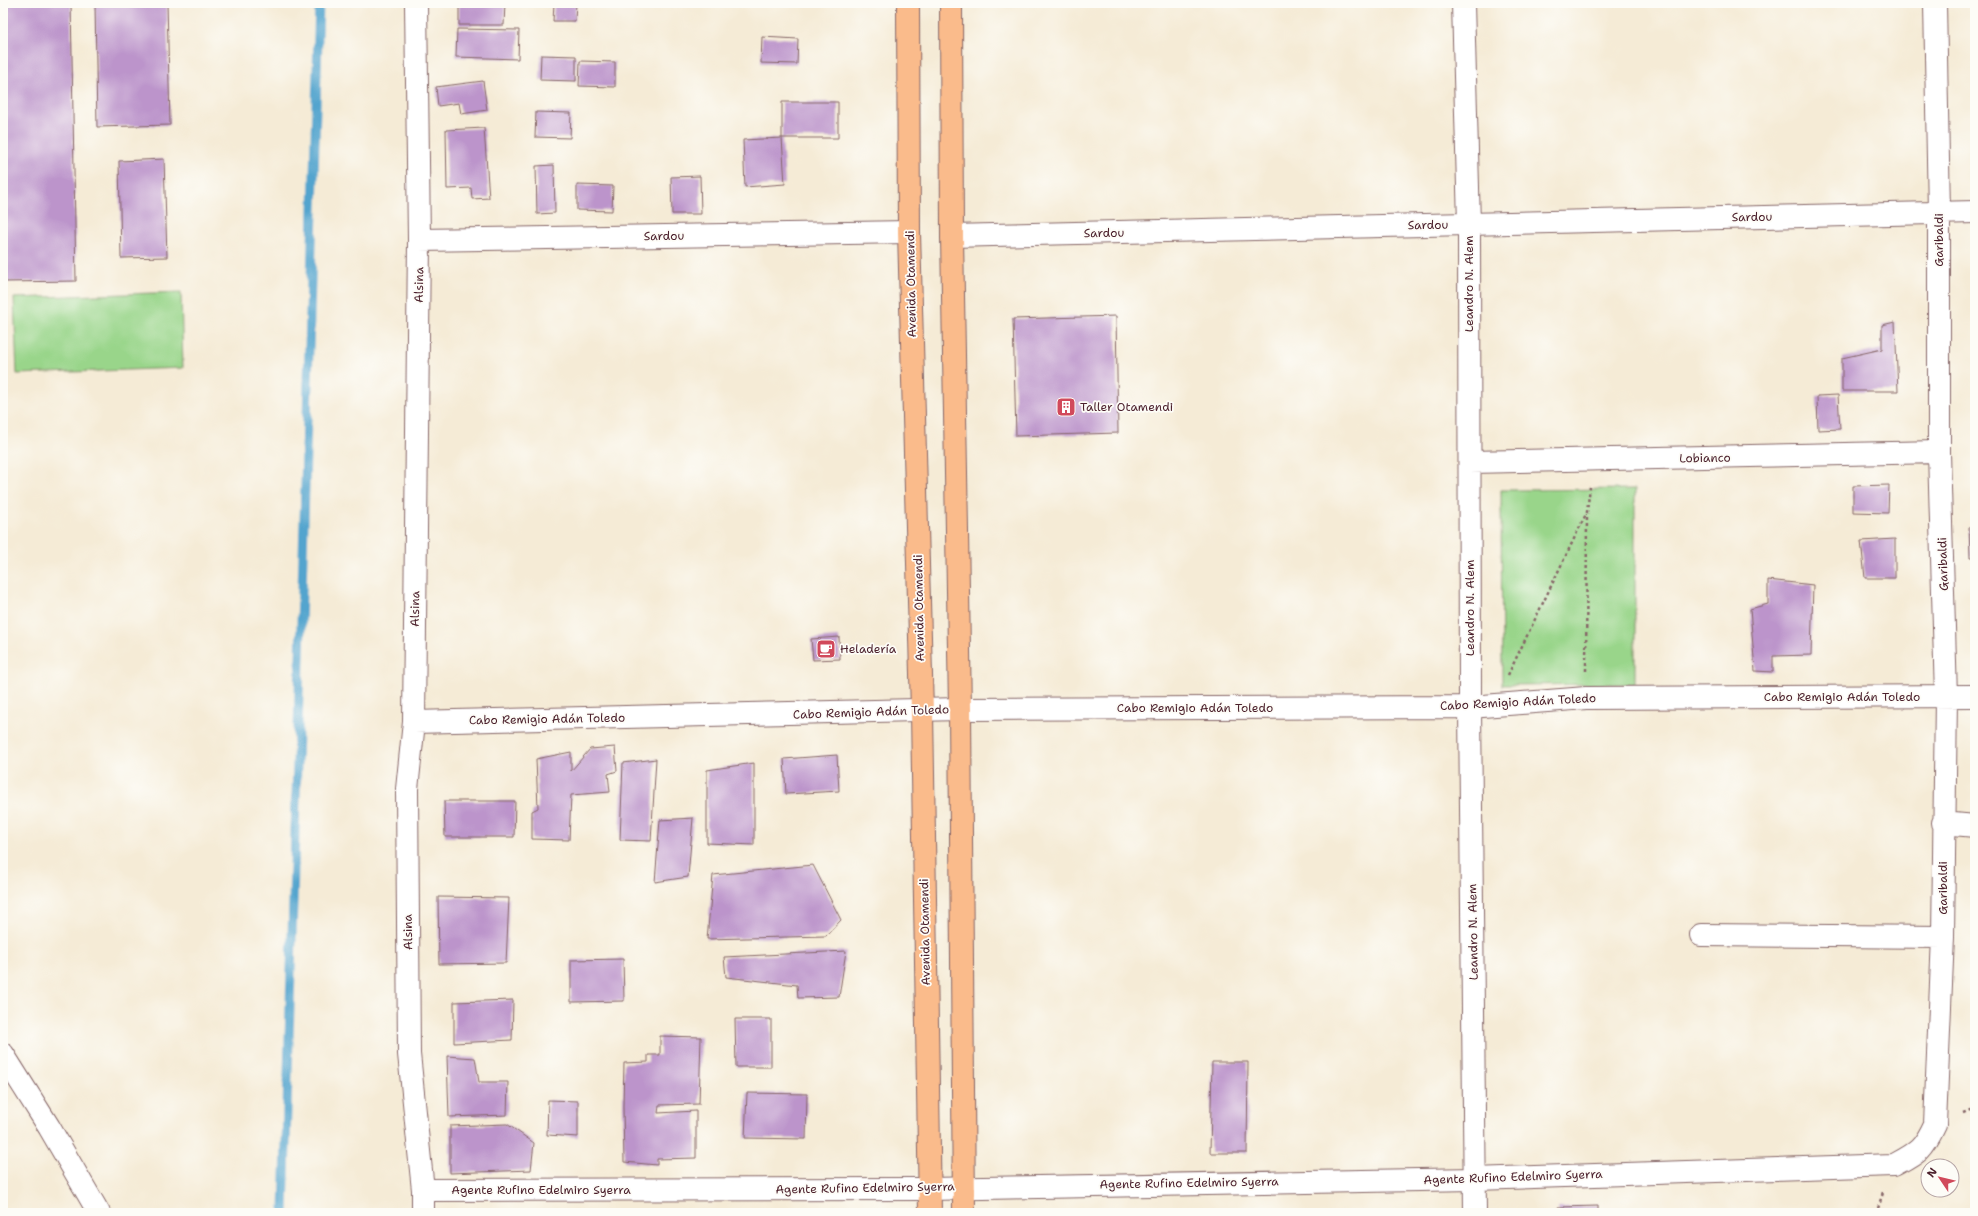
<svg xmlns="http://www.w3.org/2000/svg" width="1978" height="1216" font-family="'Shantell Sans',sans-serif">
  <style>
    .green { fill: #99d58a; stroke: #727a5a }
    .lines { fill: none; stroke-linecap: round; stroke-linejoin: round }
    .stream { stroke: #53a4ce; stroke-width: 9 }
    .building { fill: #bc94cb }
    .minor-casing { stroke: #866667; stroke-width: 24 }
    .major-casing { stroke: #866667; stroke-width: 24 }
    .path { stroke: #866667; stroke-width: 2.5; stroke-dasharray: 3 3; stroke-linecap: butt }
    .minor { stroke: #fff; stroke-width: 22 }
    .major { stroke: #fabb8b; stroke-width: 22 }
    .labels { text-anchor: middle; stroke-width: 3.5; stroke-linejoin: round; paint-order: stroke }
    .street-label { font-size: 12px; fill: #4a1f2b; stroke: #fdfcf7 }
    .poi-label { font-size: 12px; fill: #4a1f2b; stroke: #fdfcf7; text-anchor: start }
  </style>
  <rect width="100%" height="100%" fill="#fdfcf7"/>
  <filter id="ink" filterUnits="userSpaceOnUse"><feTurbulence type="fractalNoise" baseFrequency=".025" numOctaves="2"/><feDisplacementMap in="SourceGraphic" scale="8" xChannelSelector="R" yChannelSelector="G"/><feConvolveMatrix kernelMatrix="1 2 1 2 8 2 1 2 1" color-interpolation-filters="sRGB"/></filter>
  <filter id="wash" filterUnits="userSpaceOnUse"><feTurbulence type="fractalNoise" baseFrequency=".012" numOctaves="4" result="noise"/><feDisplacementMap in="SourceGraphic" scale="16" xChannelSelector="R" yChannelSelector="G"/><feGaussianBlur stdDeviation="0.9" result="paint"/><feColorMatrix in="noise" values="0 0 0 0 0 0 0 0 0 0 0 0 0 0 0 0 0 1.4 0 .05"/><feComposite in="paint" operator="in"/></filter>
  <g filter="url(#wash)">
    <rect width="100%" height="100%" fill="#f5ebd6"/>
    <path class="green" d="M181,292L183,368L17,374L14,298Z
      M1635,489V684L1502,685L1501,490Z"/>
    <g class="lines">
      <path class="stream" d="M284,1213L319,3"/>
    </g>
    <g id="blocks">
      <path class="building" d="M3,3H71L76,281L3,282Z
        M95,3H167L170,125L97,127Z
        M459,3H505L504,25H459Z
        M554,3H576L575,21H553Z
        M457,29L519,30L518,59L456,57Z
        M762,37L798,39L797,64L761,63Z
        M541,55L576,56V81L540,80Z
        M580,61L615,62V87L579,86Z
        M483,81L487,110L461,114L459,103L438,106L436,87Z
        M782,102H838V138H782Z
        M536,112L571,113L570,138L535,137Z
        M484,128L489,198L472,199L471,188L447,189L446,130Z
        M782,138L785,184L745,187L743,140Z
        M164,159L167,257L121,258L119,161Z
        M554,165L555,213L537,214L536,166Z
        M700,176L701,214H672L671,177Z
        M577,185L613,186L612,211L577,210Z
        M1116,316L1118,433L1016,436L1013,319Z
        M1895,322L1898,391H1842V358L1882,349V325Z
        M1838,395L1840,429L1818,430L1817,396Z
        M1889,485L1888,513L1853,512V486Z
        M1969,527H1975V557H1970Z
        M1895,539V578H1865L1861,541Z
        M1768,580L1813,585L1811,655L1773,656V672L1755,671L1750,609L1768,604Z
        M839,637L840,659L813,660L811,639Z
        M615,747L617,771L608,774L610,792L571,795L569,840L532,839V811L538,808L536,759L571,752V771L590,749Z
        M837,755L839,791L786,794L784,759Z
        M656,759L651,841L620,840L623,763Z
        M754,763V845L707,843V770Z
        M444,801H515L514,837H445Z
        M693,818L688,877L655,882L660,820Z
        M813,865L841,920L826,936L707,939L713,875Z
        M438,897L509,898L506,963L439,964Z
        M846,951L839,997L798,998L797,985L726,977L724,957Z
        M623,959L624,1001L571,1002V960Z
        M513,1000L512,1040L454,1043V1002Z
        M735,1019H771V1067H736Z
        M660,1036L701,1037L699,1104L659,1105L658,1113L696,1111V1158L657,1159V1165L624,1162L623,1106L624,1063L648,1062V1055H660Z
        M447,1056L475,1058L479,1082H508L507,1115L449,1117Z
        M1212,1062H1248L1247,1153H1210Z
        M747,1093L807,1094L806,1139L745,1138Z
        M548,1100L578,1101V1137L547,1135Z
        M507,1124L534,1143L531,1170L450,1173V1126Z
        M1598,1206V1213H1559L1558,1207Z"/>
    </g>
  </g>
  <g filter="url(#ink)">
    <use href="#blocks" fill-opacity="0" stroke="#866667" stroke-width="1"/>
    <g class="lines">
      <g class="minor-casing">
        <path id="minor" d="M416,3L419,240L414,722L407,789L409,1054L423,1190V1213
          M1463,3L1469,224L1470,707L1475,1213
          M952,236L1975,212
          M419,240L909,232
          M1470,462L1939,452
          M414,722L960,709L1470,707L1586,698L1975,696
          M1943,823L1975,826
          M1701,935L1943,937
          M3,1054L49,1127L99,1213
          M423,1190L929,1189L1475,1179L1894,1165C1918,1152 1923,1150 1935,1124L1943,937L1946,697L1939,452V212L1935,3"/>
      </g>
      <g class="major-casing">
        <path id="major" d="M908,3L909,232L922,711L930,1213
          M951,3L952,236L960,709L964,1213"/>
      </g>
      <path class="path" d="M1586,671L1587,514
        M1508,675L1587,512L1590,487
        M1963,1113L1975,1108
        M1876,1213L1883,1193"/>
      <use href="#minor" class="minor"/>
      <use href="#major" class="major"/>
    </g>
  </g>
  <defs>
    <g id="building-square" transform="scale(1)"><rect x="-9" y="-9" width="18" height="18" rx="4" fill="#d1495b" stroke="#fdfcf7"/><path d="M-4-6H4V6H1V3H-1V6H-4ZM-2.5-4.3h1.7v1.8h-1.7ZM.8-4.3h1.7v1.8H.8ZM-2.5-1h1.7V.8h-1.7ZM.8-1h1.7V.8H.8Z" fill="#fff"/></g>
    <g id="cafe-square" transform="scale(1)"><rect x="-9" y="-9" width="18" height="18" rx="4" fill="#d1495b" stroke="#fdfcf7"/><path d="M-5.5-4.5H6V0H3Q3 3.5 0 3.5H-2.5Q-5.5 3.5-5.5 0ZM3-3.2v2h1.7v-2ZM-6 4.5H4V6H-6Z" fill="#fff"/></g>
  </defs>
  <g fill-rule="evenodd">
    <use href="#building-square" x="1066" y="407"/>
    <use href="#cafe-square" x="826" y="649"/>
  </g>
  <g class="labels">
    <g class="street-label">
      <text transform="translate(1752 217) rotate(-1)" y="4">Sardou</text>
      <text transform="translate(1428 225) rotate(-1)" y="4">Sardou</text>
      <text transform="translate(1104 233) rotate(-1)" y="4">Sardou</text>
      <text transform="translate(664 236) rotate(-1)" y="4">Sardou</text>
      <text transform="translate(1939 240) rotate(-90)" y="4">Garibaldi</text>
      <text transform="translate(911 284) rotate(-91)" y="4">Avenida Otamendi</text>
      <text transform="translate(1469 284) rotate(-90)" y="4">Leandro N. Alem</text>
      <text transform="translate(419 285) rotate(-89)" y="4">Alsina</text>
      <text transform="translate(1705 458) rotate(-1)" y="4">Lobianco</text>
      <text transform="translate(1943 564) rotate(-92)" y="4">Garibaldi</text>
      <text transform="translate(919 608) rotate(-91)" y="4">Avenida Otamendi</text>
      <text transform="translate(1470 608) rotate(-90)" y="4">Leandro N. Alem</text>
      <text transform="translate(415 609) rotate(-89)" y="4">Alsina</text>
      <text x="1842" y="701">Cabo Remigio Adán Toledo</text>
      <text transform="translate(1518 702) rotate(-3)" y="4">Cabo Remigio Adán Toledo</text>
      <text x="1195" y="712">Cabo Remigio Adán Toledo</text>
      <text transform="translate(871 712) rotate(-2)" y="4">Cabo Remigio Adán Toledo</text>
      <text transform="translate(547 719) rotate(-1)" y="4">Cabo Remigio Adán Toledo</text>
      <text transform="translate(1943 888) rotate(-90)" y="4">Garibaldi</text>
      <text transform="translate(408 932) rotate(-91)" y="4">Alsina</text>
      <text transform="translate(925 932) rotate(-91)" y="4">Avenida Otamendi</text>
      <text transform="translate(1473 932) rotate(-91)" y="4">Leandro N. Alem</text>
      <text transform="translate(1513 1177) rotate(-2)" y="4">Agente Rufino Edelmiro Syerra</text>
      <text transform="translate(1189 1183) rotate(-1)" y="4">Agente Rufino Edelmiro Syerra</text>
      <text transform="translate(865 1188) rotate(-1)" y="4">Agente Rufino Edelmiro Syerra</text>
      <text x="541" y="1194">Agente Rufino Edelmiro Syerra</text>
    </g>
    <g class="poi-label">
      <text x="1080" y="411">Taller Otamendi</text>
      <text x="840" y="653">Heladería</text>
    </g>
  </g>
  <rect width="1978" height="1216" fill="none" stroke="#fdfcf7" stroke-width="16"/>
  <g transform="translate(1940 1178) rotate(305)"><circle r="19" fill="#fdfcf7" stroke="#b5a4a5"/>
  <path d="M0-3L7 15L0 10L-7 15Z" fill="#d1495b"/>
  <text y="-6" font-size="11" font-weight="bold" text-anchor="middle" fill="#4a1f2b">N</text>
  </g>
</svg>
